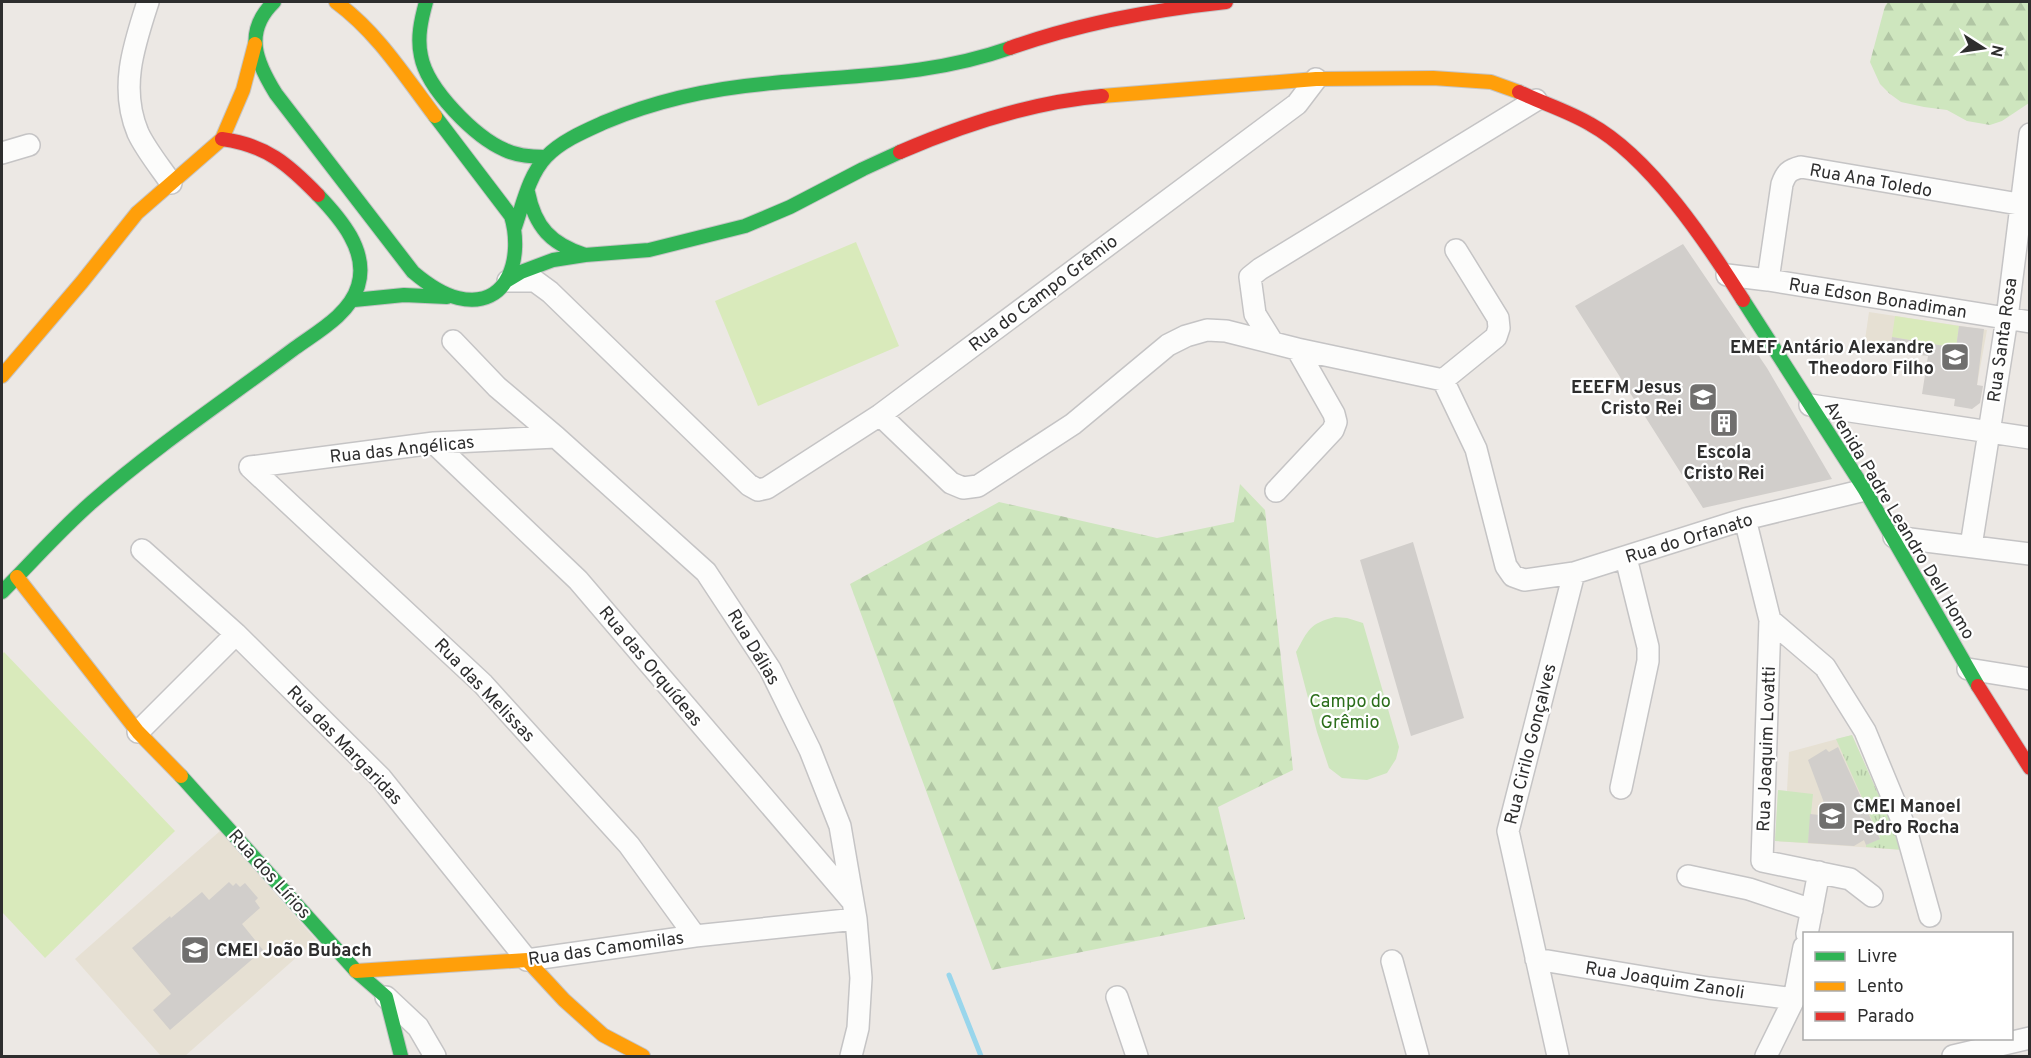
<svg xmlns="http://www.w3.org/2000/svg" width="2031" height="1058" font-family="Overpass,sans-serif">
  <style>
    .education { fill: #e6e0d3 }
    .grass { fill: url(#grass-tufts) }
    .forest { fill: url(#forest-firs) }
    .park { fill: #cee6be }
    .pitch { fill: #d9eabb }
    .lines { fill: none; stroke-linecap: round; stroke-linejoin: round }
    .stream { stroke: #99d6ec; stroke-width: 5 }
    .building { fill: #d1cecb }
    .street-casing { stroke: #c5c4c5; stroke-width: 24 }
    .fast-casing { stroke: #c5c4c5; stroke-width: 16 }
    .slow-casing { stroke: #c5c4c5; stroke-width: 16 }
    .jam-casing { stroke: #c5c4c5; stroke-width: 16 }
    .street { stroke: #fcfcfb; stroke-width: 21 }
    .fast { stroke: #30b455; stroke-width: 14 }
    .slow { stroke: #ff9f0a; stroke-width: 14 }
    .jam { stroke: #e5322d; stroke-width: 14 }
    .labels { text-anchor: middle; stroke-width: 4.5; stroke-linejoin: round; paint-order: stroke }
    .street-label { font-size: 18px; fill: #2e2e2e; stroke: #fff }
    .poi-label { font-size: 18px; font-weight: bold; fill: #2e2e2e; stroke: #fff; text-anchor: end }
    .park-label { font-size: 18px; fill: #2c6e1b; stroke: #fff }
  </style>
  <defs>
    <pattern id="grass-tufts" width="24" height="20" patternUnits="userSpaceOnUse" patternTransform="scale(1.5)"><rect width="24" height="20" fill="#cee6be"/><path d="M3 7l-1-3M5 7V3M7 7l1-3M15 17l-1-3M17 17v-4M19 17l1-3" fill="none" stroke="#b1c6a4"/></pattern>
    <pattern id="forest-firs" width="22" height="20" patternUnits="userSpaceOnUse" patternTransform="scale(1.5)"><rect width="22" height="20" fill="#cee6be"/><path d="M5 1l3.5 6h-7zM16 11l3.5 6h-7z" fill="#b1c6a4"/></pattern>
  </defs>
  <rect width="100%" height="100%" fill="#ece8e4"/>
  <path class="education" d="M1869,312L1987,330L1975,396L1928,356L1864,347Z
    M1852,735L1903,850L1775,841L1778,790L1787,791L1789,752Z
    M220,831L316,940L185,1056H161L75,959Z"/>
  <path class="grass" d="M1852,735L1903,850L1866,847V845L1880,838L1836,739Z"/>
  <path class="forest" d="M1888,2H2029V103L2002,121L1990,125L1967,121L1947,110L1924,107L1901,102L1890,94L1880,84L1870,62L1885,6Z
    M1240,484L1265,510L1293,770L1218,807L1245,919L992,970L850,584L999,502L1157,538L1234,522Z"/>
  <path class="park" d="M1335,617L1347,618L1363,623L1399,747L1396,759L1387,773L1367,780L1342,778L1329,768L1317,732L1296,652C1309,629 1309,624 1335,617Z
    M1778,790L1813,794L1808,843L1775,841Z"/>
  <path class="pitch" d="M856,242L899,346L758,406L715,301Z
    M1895,316L1959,326L1956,348L1892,337Z
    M4,652L175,831L45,958L2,912V655Z"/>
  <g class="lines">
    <path class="stream" d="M949,975L981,1056"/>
  </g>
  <path class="building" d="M1683,244L1767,368L1832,479L1703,508L1575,306Z
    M1959,326L1984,329L1977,385L1983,386L1980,403L1972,409L1954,406L1955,399L1922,394L1928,356L1890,351L1892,337L1956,348Z
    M1413,542L1464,718L1411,736L1360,560Z
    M1838,747L1880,839L1866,845L1864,840L1854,846L1808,843L1810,814L1829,816L1808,760L1826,749L1829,752Z
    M229,882L233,886L236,883L240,887L245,883L258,898L255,901L260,908L242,924L263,950L170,1030L153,1010L171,994L132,948L170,916L171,918L202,892L209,900Z"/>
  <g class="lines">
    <g class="street-casing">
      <path id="street" d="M148,2C134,45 119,88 138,133C146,150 160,167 171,183
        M2,153L29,145
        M1727,275L1768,280L2030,322
        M1768,280L1782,184C1786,173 1789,170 1801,167L2030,206
        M508,281H535L550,292L749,485L758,490L767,488L880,415L1297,104L1316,79
        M453,341L497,387L556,437L706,572L770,669L810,750L840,826L856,919L861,978L858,1028L851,1056
        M1273,343L1255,314L1250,277L1260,269L1536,100
        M1443,380L1496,337L1499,328L1498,318L1456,250
        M1810,405L2030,438
        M880,415L951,483L963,488L978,486L1073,424L1168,345L1186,336L1207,330L1226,331L1297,349L1443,380L1476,449L1506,566L1513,576L1524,580L1574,573L1745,519L1865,490
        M434,443L578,580L853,902
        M250,467L483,684L629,845L695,936
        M250,467L434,443L556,437
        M1276,491L1333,430L1336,422L1334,414L1297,349
        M1745,519L1770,620L1762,861L1850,879L1872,896
        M1894,537L2030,554
        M1971,546L2007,318L2030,134
        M142,550L236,634L381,778L527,960L695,936L856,919
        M1770,620L1825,667L1865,731L1906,830L1930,916
        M1968,669L2030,679
        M138,732L236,634
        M1621,788L1648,661V647L1626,558
        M1688,876L1749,889L1812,910
        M1807,934L1819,872
        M1536,959L1709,988L1794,999
        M1392,961L1418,1056
        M386,997L418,1027L435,1056
        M1117,997L1137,1056
        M1558,1056L1508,831L1574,573
        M1766,1056L1794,999L1804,947
        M1953,1056L2030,1038"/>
    </g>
    <g class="fast-casing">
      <path id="fast" d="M274,2C243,32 256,62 276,94L413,272C426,283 441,294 458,298C510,310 523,255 511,216L435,116
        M426,2C421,20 417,38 421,56C427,89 475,137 505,150C517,156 531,157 545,157
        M528,192C535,227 551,244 585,255
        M515,227C523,204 529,175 546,157C561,141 585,131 605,122C655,101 709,89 763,84C848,75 928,77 1010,48
        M506,281L521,272L553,260L585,255L649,250L745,226L790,207L863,169L900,152
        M354,300L404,295L447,297
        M1743,300L1865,490L1978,686
        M2,592C32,562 60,530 92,502C156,446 227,399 295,348C317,332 350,314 358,286C369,251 340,218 318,195
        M181,776L356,971L386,997L401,1056"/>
    </g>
    <g class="slow-casing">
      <path id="slow" d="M336,2C377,32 404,75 435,116
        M1102,96L1316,79L1433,78L1491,82L1519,92
        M2,376L82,282L137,213L222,139L243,90L255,44
        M17,577L138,732L181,776
        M356,971L527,960L564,1000L603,1035L643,1056"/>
    </g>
    <g class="jam-casing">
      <path id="jam" d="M1010,48C1080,23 1152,10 1226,2
        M1519,92C1542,103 1568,111 1590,124C1650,157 1707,243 1743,300
        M222,139C266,145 288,164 318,195
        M900,152C965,124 1032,102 1102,96
        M1978,686L2030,768"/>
    </g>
    <use href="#street" class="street"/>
    <use href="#fast" class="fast"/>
    <use href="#slow" class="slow"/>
    <use href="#jam" class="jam"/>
  </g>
  <defs>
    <g id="school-square" transform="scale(1.5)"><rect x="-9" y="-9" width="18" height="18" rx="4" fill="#706f6e" stroke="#fff"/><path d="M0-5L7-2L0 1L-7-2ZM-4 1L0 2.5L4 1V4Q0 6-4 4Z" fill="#fff"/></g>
    <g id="building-square" transform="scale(1.5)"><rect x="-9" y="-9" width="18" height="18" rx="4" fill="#706f6e" stroke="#fff"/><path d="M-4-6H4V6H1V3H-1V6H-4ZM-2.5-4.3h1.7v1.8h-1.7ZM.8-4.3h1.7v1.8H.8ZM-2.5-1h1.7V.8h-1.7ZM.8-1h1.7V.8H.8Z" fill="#fff"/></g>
  </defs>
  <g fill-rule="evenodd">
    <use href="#school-square" x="1955" y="357"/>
    <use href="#school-square" x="1703" y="397"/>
    <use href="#building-square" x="1724" y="423"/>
    <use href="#school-square" x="1832" y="816"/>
    <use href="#school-square" x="195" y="950"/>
  </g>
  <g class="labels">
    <g class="street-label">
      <text transform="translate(1871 180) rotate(10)" y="6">Rua Ana Toledo</text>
      <text transform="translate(1043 293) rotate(-37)" y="6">Rua do Campo Grêmio</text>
      <text transform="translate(1878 298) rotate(9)" y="6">Rua Edson Bonadiman</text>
      <text transform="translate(2002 340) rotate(-82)" y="6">Rua Santa Rosa</text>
      <text transform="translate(402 449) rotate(-6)" y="6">Rua das Angélicas</text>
      <text transform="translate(1900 520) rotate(59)" y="6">Avenida Padre Leandro Dell Homo</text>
      <text transform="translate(1689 538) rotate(-17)" y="6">Rua do Orfanato</text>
      <text transform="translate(754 647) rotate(59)" y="6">Rua Dálias</text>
      <text transform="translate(651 666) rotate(50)" y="6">Rua das Orquídeas</text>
      <text transform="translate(485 690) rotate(46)" y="6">Rua das Melissas</text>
      <text transform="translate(1530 744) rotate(-76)" y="6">Rua Cirilo Gonçalves</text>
      <text transform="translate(345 745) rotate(46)" y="6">Rua das Margaridas</text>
      <text transform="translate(1766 749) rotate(-88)" y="6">Rua Joaquim Lovatti</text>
      <text transform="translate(270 874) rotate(48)" y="6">Rua dos Lírios</text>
      <text transform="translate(606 948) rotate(-8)" y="6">Rua das Camomilas</text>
      <text transform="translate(1665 980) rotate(9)" y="6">Rua Joaquim Zanoli</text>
    </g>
    <g class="poi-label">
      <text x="1934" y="353">EMEF Antário Alexandre<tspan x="1934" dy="21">Theodoro Filho</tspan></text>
      <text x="1682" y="393">EEEFM Jesus<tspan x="1682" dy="21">Cristo Rei</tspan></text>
      <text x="1724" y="458" text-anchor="middle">Escola<tspan x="1724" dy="21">Cristo Rei</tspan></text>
      <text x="1853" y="812" text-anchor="start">CMEI Manoel<tspan x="1853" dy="21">Pedro Rocha</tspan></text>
      <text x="216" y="956" text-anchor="start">CMEI João Bubach</text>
    </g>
    <g class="park-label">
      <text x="1350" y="707">Campo do<tspan x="1350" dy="21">Grêmio</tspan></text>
    </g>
  </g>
  <rect width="2031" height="1058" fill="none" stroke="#2e2e2e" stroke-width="6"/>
  <rect x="1803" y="932" width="210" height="108" fill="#ffffff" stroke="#ababab" stroke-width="1.5"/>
  <rect x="1815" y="952" width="30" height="9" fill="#30b455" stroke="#ababab" stroke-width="1.5"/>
  <text x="1857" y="962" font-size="18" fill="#2e2e2e">Livre</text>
  <rect x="1815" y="982" width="30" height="9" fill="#ff9f0a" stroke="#ababab" stroke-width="1.5"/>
  <text x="1857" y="992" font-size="18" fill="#2e2e2e">Lento</text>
  <rect x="1815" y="1012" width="30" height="9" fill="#e5322d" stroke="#ababab" stroke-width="1.5"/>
  <text x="1857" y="1022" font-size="18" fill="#2e2e2e">Parado</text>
  <g transform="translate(1983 48) rotate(102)" stroke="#ffffff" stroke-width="4.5" paint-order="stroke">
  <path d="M0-4.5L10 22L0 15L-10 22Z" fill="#2e2e2e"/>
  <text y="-9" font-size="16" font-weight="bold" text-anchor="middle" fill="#2e2e2e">N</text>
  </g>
</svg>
